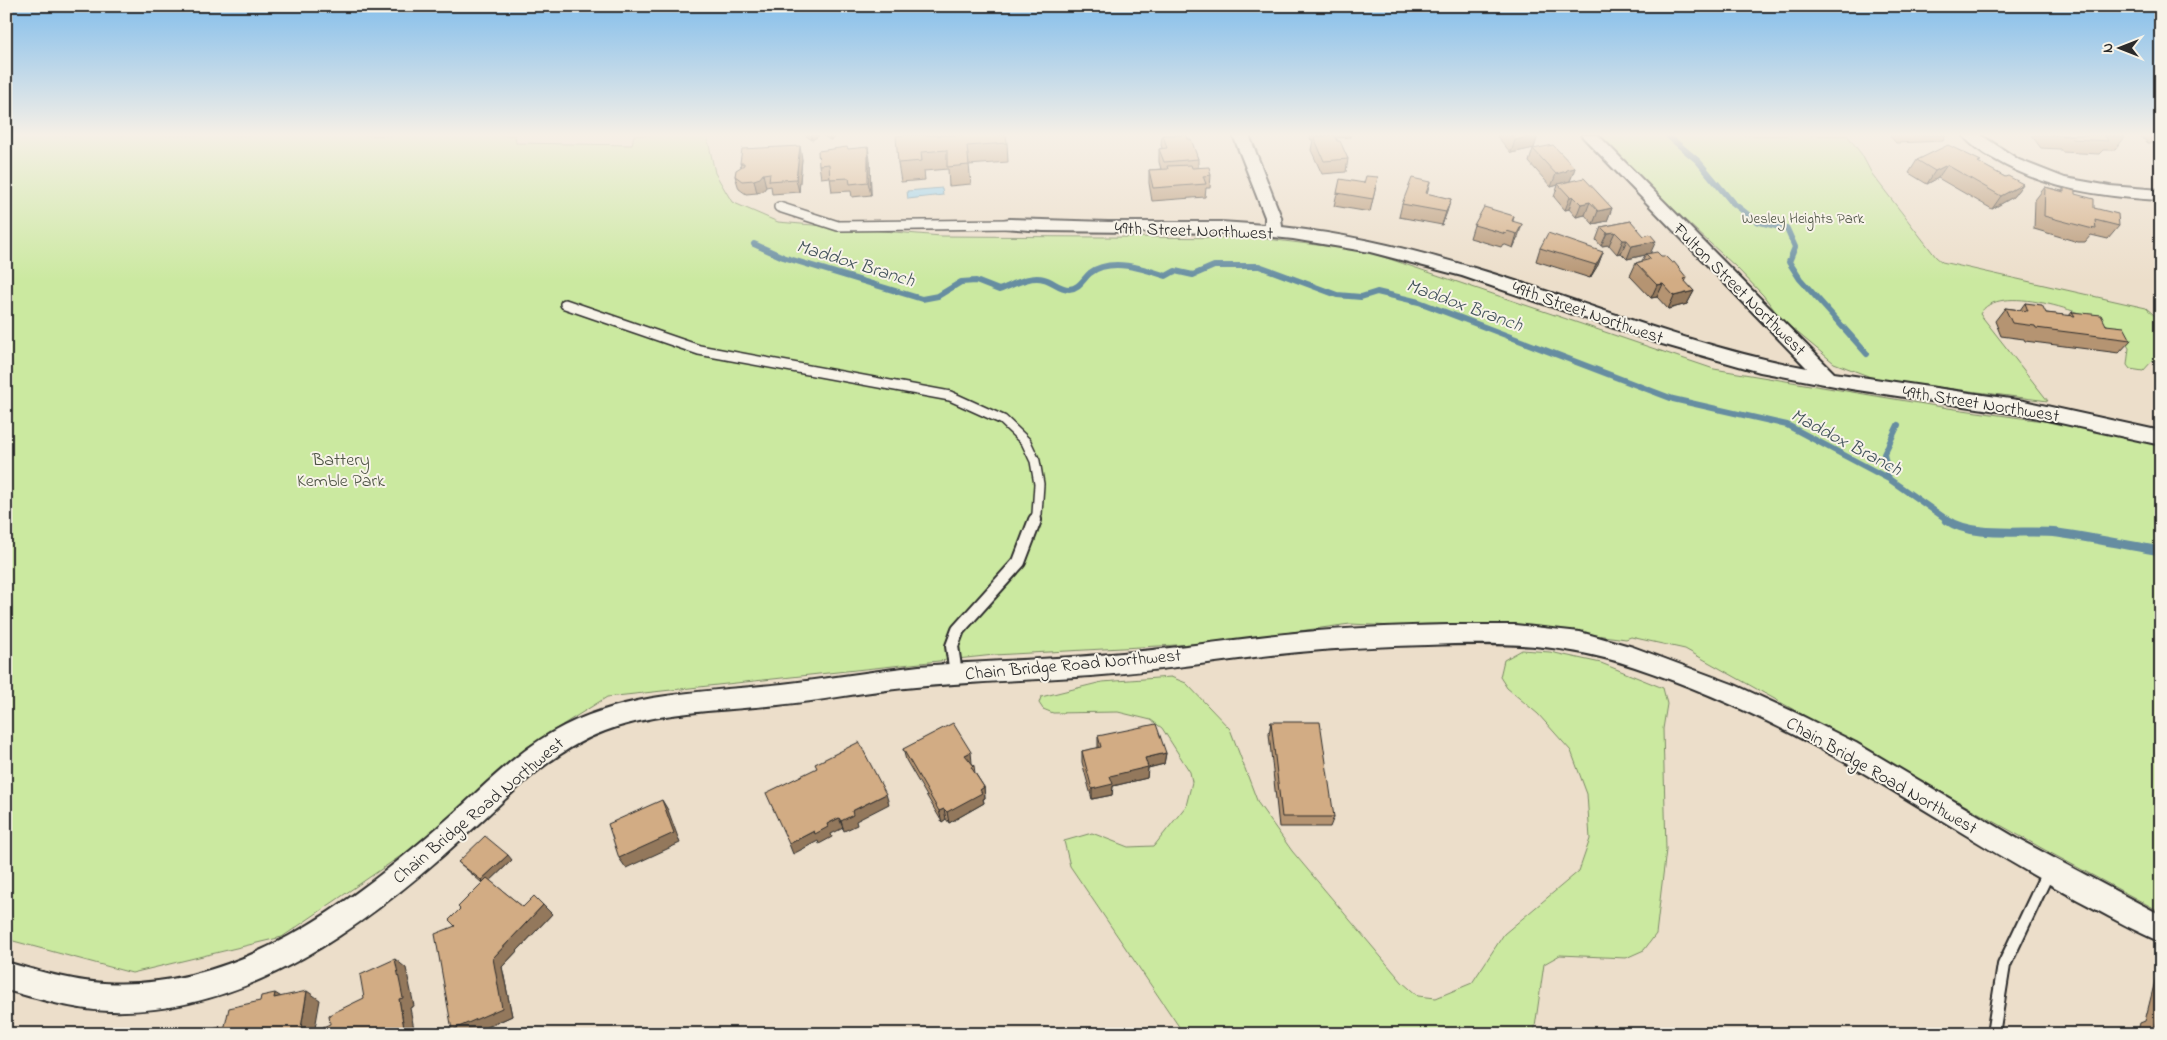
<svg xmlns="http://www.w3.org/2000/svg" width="2167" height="1040" font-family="'Indie Flower',sans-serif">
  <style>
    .green { fill: #cbe9a0; stroke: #7b8a66 }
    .water { fill: #8eceef; stroke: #668da1 }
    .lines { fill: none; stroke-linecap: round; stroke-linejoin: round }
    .stream-far1 { stroke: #668da1; stroke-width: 6 }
    .stream { stroke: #668da1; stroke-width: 9 }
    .lane-far1-casing { stroke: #2b2b2b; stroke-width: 12 }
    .lane-casing { stroke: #2b2b2b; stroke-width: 16 }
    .street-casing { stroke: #2b2b2b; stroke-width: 4 }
    .lane-far1 { stroke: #f7f3e8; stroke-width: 9 }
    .lane { stroke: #f7f3e8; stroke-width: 12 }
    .street { fill: #f7f3e8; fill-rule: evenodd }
    .wall { fill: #b59472; stroke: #2b2b2b }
    .shaded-wall { fill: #93785c; stroke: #2b2b2b }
    .building { fill: #d2ac84; stroke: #2b2b2b }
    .labels { text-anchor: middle; stroke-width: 4; stroke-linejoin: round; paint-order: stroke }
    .far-park-label { font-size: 15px; fill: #4b5142; stroke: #f7f3e8 }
    .street-label { font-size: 18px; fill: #2b2b2b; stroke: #f7f3e8 }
    .park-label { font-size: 18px; fill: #4b5142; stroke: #f7f3e8 }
    .water-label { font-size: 19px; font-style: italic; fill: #44545c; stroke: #f7f3e8 }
  </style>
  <rect width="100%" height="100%" fill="#ecdeca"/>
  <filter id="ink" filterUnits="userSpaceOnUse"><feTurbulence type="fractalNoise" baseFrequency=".02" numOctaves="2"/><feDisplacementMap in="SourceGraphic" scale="10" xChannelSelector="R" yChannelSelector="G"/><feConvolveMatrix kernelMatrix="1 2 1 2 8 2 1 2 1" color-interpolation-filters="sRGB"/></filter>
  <g filter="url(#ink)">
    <path class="green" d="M6,135H515L516,143L632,145L634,135H707L715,173L732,202L778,222L941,236L1259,238L1366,251L1714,369L1948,408L2116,431L2161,444V912L2045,850L1685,649L1631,637L1626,639L1518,625L1417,627L1350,624L1213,643L994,655L607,697L527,747L424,840L282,937L132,973L6,939Z
      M1598,135H1847L1862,155L1872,174L1936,257L1942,262L2146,308L2161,321V357L2152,361L2143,371L2130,369L2127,365L2129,348C2124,340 2119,332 2111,327C2087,313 1997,281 1980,314L2048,401L1876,379L1834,363L1781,319L1763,295L1736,267L1620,160Z
      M1522,650L1550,652L1601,663L1663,688L1667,704L1663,729L1666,850L1656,934L1644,950L1626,958L1560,955L1544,964L1534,1034H1184L1070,866L1064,841L1092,833L1128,847L1154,846L1186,806L1192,782L1190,772L1162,728L1151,720L1118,712L1053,713L1043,709L1039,703L1041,697L1102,682L1171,677L1186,683L1230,729L1258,803L1292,851L1402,982L1418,996L1436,998L1472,983L1504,934L1579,871L1590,839L1587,794L1571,751L1538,714L1507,688L1500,677L1504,660Z"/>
    <path class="water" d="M942,188L943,195L908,199L907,191Z"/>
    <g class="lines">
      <path class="stream-far1" d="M1667,135L1698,161L1732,202L1756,221L1787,229L1795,247L1789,262L1800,279L1867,354
        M754,244L783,257L922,299L938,296L961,282L976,281L999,290C1013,285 1029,275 1044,279C1053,281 1059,289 1069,289C1080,288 1083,279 1090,273C1111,257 1145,269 1166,276L1175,271L1193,275L1214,266H1259L1337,295L1361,297L1377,292L1419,302L1673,399L1787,425L1889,479L1949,521
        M1889,479L1884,454L1898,425"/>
      <path class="stream" d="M1947,520C1974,539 2027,529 2058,533C2092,538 2127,545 2161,551"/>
      <g class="lane-far1-casing">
        <path id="lane-far1" d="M779,207L838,226L1010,224
          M565,304L699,350L950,396L1003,420L1026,442L1035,461L1039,484L1037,514L1034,521"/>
      </g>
      <g class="lane-casing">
        <path id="lane" d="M956,674L952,646L958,630L1019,562L1035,520
          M1993,1034L2004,965L2049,870"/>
      </g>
      <g class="street-casing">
        <path id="street" d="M1233,135H1249L1281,217L1282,227C1348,234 1411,249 1474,268C1585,301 1692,347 1807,368L1581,135H1598L1834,373L2024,401L2161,431V445L2024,415L1851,389L1760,372L1655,342L1462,276L1370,252L1293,239L1234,233L1043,231L1004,228L1001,224L1004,220L1010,219L1108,222H1221L1265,225V217Z
          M1963,135H1981L2019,160L2065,178L2110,186L2161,190V200C2103,197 2045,189 1994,159C1983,153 1970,145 1963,135Z
          M1449,625H1515L1580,632L1633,647L1735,685L1796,713L1856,743L2018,839L2161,915V942C2132,930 2105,914 2078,900C2006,861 1937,817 1867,775C1794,732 1716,694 1635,667C1563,643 1502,642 1427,645C1385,646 1342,648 1299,652C1230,659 1161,671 1091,676C1029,680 967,682 905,688C862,692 820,701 778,705C720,711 660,711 605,731C550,751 509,797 466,835C368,924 249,1015 109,1011C74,1010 40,999 6,990V962C38,971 71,981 104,983C237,991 350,904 444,822C482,789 518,749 564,726C632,692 707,692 782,684C828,679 873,671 919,666C983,661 1047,660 1111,654C1173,649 1234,639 1295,633C1346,628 1398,626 1449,625Z"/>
      </g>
      <use href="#lane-far1" class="lane-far1"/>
      <use href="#lane" class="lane"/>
      <use href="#street" class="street"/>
    </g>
    <path class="wall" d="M805,135H820L812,140Z
      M822,135H839L830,140Z
      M904,135L1007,143L1008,162L969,165L971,184L949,186L948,169L924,171L925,180L901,182L898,163Z
      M1162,135H1187L1198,159V167L1211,175L1210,188H1206L1205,197L1152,201L1149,183V170L1161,169L1159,162V149L1162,148L1161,145Z
      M1309,135H1350V137L1336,138L1348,159L1346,172L1322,174L1311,150L1313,140H1311Z
      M1496,135H1538L1534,148L1511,153Z
      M1889,135H1946L1943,141L1896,143Z
      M2031,135H2123L2125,137L2115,150H2103L2099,154L2062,152L2060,149L2041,148Z
      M2139,135H2161V143H2148Z
      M848,149L870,160L871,195L852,197L851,191L832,192L830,177L821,178L819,165Z
      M1533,149L1575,168L1570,181L1612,208L1607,221L1593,224L1585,215L1576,217L1569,209L1565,210L1554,197L1558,185L1551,187L1529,162Z
      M802,159L799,192L772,194L771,186L766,187L763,191L757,193L746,194L739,189L735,176L741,167L740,163Z
      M1917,160L1979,163L2005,177L2023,184L2013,197L1992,209L1938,178L1927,184L1909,173Z
      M1378,177L1370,212L1334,206L1337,193L1364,183Z
      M1430,182L1427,194L1451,199L1442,225L1399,217L1402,204Z
      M2045,187L2062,191L2064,188L2075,194L2119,226L2108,239L2091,235L2085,242H2078L2034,229L2035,200Z
      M1514,216L1513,221L1518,237L1513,248L1503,244L1501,247L1470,238L1474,225Z
      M1631,221L1651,253L1661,256L1687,278L1685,282L1694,291L1687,304L1668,309L1657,297L1651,298L1630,276L1636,263L1642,261L1645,255L1627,259L1621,253L1617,254L1609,245L1601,246L1596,240L1601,227Z
      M1540,248L1603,252L1598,265L1590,278L1536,261Z
      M2025,303L2046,313L2069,316L2072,312L2106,325L2131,340L2119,353L2025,341L2024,339L2001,336L1995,321L2005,308L2020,310Z
      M2161,363V377H2158L2156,367Z
      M1271,722L1334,817L1330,827H1279L1269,734Z
      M1098,736L1166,753L1164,764L1148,768L1147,778L1113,786L1112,795L1092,799L1082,762V751L1098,748Z
      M903,749L972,763L974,766L975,773L984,787L985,798L983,799L984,803L949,823L946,819L942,822L906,760Z
      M512,860L490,881L523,907L543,905L552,914L502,967L512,1016L472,1034H457L452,1030L455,926L460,909L482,883L458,862Z
      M2161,968V1034H2137L2140,1023L2145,1021L2158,969Z"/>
    <path class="shaded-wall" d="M811,135H820L812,140Z
      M829,135H839L830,140Z
      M1538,135L1534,148L1511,153L1515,140Z
      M800,146L802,159L799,192L796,179Z
      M868,147L870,160L871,195L868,182Z
      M1947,165L1938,178L1927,184L1935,171Z
      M1575,168L1570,181L1558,184V185L1551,187L1556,174L1566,170Z
      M763,174L766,187L763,191L757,193L754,180Z
      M2023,184L2013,197L1992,209L2001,196Z
      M1573,196L1569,209L1565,210L1570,197Z
      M1451,199L1447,212L1442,225L1446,212Z
      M1590,202L1585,215L1576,217L1581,204Z
      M1612,208L1607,221L1593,224L1598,211Z
      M1522,224L1518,237L1513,248L1517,234Z
      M1615,232L1609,245L1601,246L1607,233Z
      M1623,240H1627L1621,253L1617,254Z
      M1656,241L1650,254H1646L1645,255L1627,259L1632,246Z
      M1603,252L1598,265L1590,278L1596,265Z
      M1663,284L1657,297L1651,298L1657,285Z
      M1694,291L1687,304L1668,309L1674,296Z
      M971,752L972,763L967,766L965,755Z
      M1166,753L1164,764L1148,768L1147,778L1113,786L1112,795L1092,799V789L1110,776L1145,758Z
      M984,787L985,798L983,799L984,803L949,823L947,812Z
      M886,794L889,804L856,821L857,825L844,831L841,821L852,811Z
      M662,800L668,810L680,843L626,868L619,858Z
      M944,809L946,819L942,822L939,811Z
      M839,818L843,828L831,834L832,837L819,844L818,841L793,854L789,844Z
      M508,855L512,860L486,885L481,880Z
      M543,905L552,914L502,967L512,1016L472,1034H457L452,1030L493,958Z
      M395,959L406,968L414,1006L410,1008L415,1034H405L399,999Z
      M307,991L320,1000L314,1034H300Z
      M275,993L288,1001L274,998Z"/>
    <path class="building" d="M904,135H1006L1007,143L967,146L969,165L947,167V150L921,152L922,161L898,163L896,136Z
      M1163,135H1187L1188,139H1191L1198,159L1164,162L1159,149L1167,148Z
      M1334,135L1337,141H1340L1348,159L1324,161L1314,137Z
      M1511,135H1538L1515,140Z
      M2050,135H2123L2125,137L2105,136L2109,141L2072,139L2069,136Z
      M1553,145L1575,168L1566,170L1567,171L1556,174L1533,149Z
      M1948,145L1981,161L1978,162L2005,177L2008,176L2023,184L2001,196L1947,165L1935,171L1917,160Z
      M800,146L796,179L769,181L770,173L763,174L760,178L754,180L742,181L735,176L736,170L744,165V163H740L742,149Z
      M847,147L848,149L868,147V182L850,184L849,178L830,179L829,164L819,165L818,151Z
      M1191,165L1192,168L1209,167L1211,175L1203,176L1206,184L1153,188L1149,170L1168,169L1167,166Z
      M1366,176L1378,177L1373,199L1337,193L1340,179L1364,183Z
      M1412,178L1430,182L1426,193L1451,199L1446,212L1402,204Z
      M1584,178L1612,208L1598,211L1590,202L1581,204L1573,196L1570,197L1558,184Z
      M2045,187L2064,192V188L2075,191V194L2094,199V208L2118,214L2119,226L2095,220L2096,229L2089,228L2044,216Z
      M1484,207L1514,216L1512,221L1522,224L1517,234L1507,231L1506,234L1474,225Z
      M1631,221L1644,236L1650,234L1656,241L1632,246L1627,240H1623L1615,232L1607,233L1601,227Z
      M1548,233L1603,252L1596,265L1540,248Z
      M1657,252L1661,256H1665L1672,263L1674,262L1687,278L1683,279L1694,291L1674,296L1663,284L1657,285L1636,263L1651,259L1646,254Z
      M2025,303L2042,305L2046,313L2075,316L2072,312L2101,315L2106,325L2124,327L2131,340L2036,328L2035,326L2012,323L2005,308L2028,311Z
      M1271,722H1320L1334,817H1282Z
      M953,723L971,752L965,755L974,766L971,767L984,787L980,790L982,793L947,812L944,809L939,811L903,749Z
      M1156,724L1166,753L1145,758L1148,767L1110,776L1113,784L1092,789L1082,751L1101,747L1098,736Z
      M859,742L886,794L852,811L853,815L841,821L839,818L827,824L828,827L815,834L814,831L789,844L766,793L817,768L815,764Z
      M662,800L674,833L619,858L608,824Z
      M485,836L508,855L481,880L458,862Z
      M487,878L523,907L534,896L543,905L493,958L502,1008L452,1030L435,934L455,926L449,920L460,909L458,907Z
      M395,959L403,998L399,999L405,1034H324L323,1027L330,1024L329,1015L364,998L360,975Z
      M307,991L300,1034H191L225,1026L229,1008L260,1001L261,996L275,993L274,998Z
      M2158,1015H2161V1034H2154Z"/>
  </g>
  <linearGradient id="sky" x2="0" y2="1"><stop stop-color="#84beeb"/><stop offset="0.48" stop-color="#f6f0e7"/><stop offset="1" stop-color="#f6f0e7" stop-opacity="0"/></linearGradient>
  <rect width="2167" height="281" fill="url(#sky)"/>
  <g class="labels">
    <g class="far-park-label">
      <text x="1803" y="223">Wesley Heights Park</text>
    </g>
    <g class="street-label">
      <text transform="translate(1194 230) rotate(2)" y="6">49th Street Northwest</text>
      <text transform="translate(1740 289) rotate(45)" y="6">Fulton Street Northwest</text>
      <text transform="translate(1588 312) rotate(19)" y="6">49th Street Northwest</text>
      <text transform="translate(1981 403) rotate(9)" y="6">49th Street Northwest</text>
      <text transform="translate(1073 664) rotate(-5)" y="6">Chain Bridge Road Northwest</text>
      <text transform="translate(1882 775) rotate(30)" y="6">Chain Bridge Road Northwest</text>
      <text transform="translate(478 810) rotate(-40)" y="6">Chain Bridge Road Northwest</text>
    </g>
    <g class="park-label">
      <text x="341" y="465">Battery<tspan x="341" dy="21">Kemble Park</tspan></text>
    </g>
    <g class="water-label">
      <text transform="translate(856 262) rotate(17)" y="7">Maddox Branch</text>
      <text transform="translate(1465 304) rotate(20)" y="7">Maddox Branch</text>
      <text transform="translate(1847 441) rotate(28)" y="7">Maddox Branch</text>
    </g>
  </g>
  <rect width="2167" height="1040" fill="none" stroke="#f7f3e8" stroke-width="25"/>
  <rect x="12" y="12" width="2142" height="1015" fill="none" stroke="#2b2b2b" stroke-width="2" filter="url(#ink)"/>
  <g transform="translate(2120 48) rotate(270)" stroke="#f7f3e8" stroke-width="4" paint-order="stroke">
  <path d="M0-4L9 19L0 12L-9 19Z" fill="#2b2b2b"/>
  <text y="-8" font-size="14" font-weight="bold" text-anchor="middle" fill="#2b2b2b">N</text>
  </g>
</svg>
